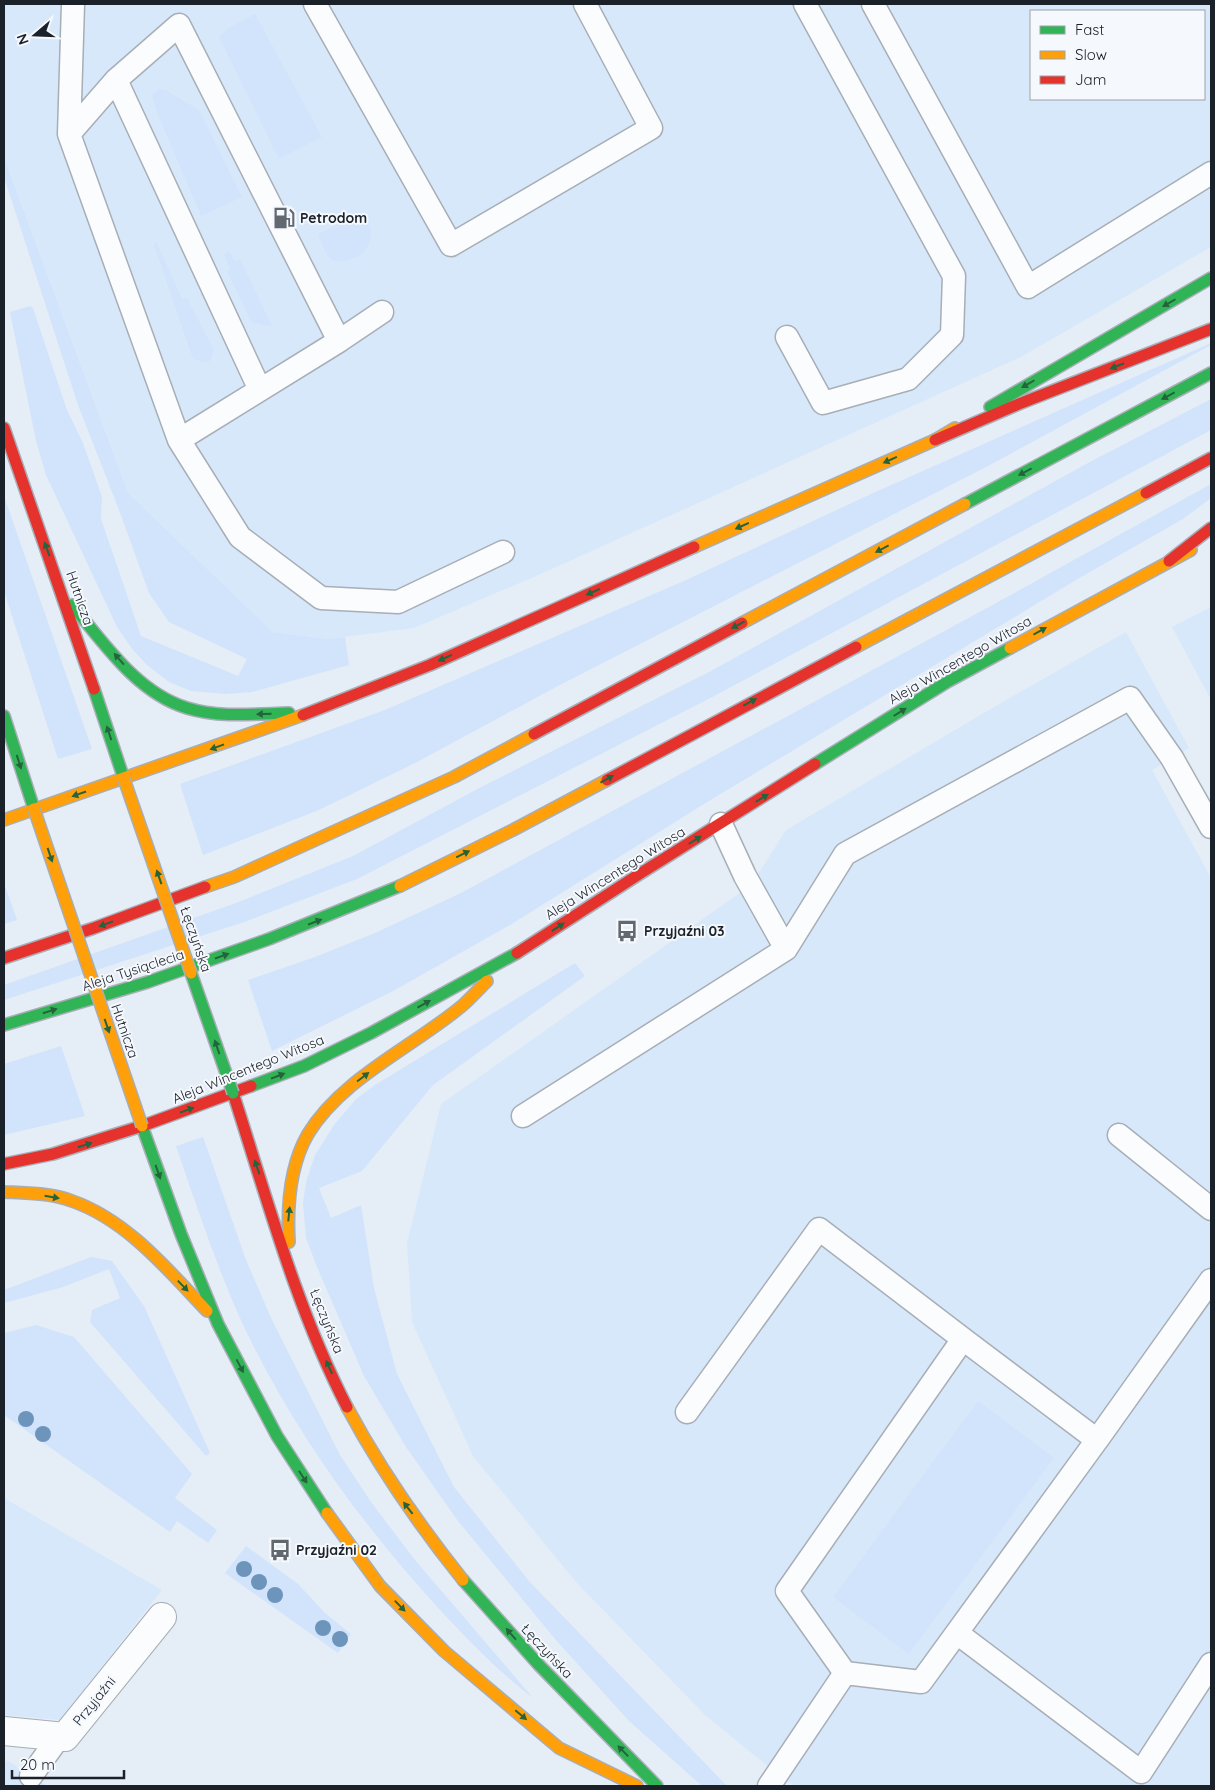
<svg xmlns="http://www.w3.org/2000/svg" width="1215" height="1790" font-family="Quicksand,sans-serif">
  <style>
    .built { fill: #d8e8fb; fill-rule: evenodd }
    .green { fill: #d2e4fb }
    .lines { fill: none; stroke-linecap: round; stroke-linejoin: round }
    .lane-casing { stroke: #a7aeb6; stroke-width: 25 }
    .street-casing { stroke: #a7aeb6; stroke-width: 30 }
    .fast-casing { stroke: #a7aeb6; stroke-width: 14 }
    .slow-casing { stroke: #a7aeb6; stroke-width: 14 }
    .jam-casing { stroke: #a7aeb6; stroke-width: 14 }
    .lane { stroke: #fbfcfe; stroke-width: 22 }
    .street { stroke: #fbfcfe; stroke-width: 28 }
    .fast { stroke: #30b455; stroke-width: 11 }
    .slow { stroke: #ff9f0a; stroke-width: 11 }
    .jam { stroke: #e5322d; stroke-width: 11 }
    .fast-bridge-casing { stroke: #a7aeb6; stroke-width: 14; stroke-linecap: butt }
    .slow-bridge-casing { stroke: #a7aeb6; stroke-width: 14; stroke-linecap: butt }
    .fast-bridge { stroke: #30b455; stroke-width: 11 }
    .slow-bridge { stroke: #ff9f0a; stroke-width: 11 }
    .tree { fill: #6d94bb }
    .oneway { fill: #24633c }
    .labels { text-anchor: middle; stroke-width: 4; stroke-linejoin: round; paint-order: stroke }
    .poi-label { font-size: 14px; font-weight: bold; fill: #1a2128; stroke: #f5f8fd; text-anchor: start }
    .street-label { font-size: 14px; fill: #1a2128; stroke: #f5f8fd }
  </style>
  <rect width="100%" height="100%" fill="#e5edf6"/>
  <path class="built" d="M4,4H1211V247L1021,357L543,573L414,628L328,639L273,632L128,493L4,157ZM1031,11H1204V99H1031Z
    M1211,607V700L1172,627Z
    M1126,632L1189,748L1152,770L1211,878V1786H795L777,1774L705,1715L576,1582L473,1456L412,1322L407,1243L441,1104L751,885L786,830L999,704Z
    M4,1498L162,1590L60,1720L4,1715Z
    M7,1760L47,1786H4V1764Z"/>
  <path class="green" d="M255,14L322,137L279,159L219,37L227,29Z
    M159,89L166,90L199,110L242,197L201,216L156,110L152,95Z
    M4,157L128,493L273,632L328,639L345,637L349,665L252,692L225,694L191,691L169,682L147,665L133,650L117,627L46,475L36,441L10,312L30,306L33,308L67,410L83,443L102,497L101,519L141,636L238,676L247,659L169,622L149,593L119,510L78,405L4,177Z
    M361,212C365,218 371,225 371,233C372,239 367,250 362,254C355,259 337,265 330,258C324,253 321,241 318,234Z
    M156,241L182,299L187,298L214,350L210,361L204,362L193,359L154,245Z
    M229,251L235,261L240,259L272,326L252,323L227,271L230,269L224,254Z
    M1211,343V345L988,466L556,687L419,761L319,810L203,855L180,784L385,710L686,580L871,494Z
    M1211,399V430L718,694L357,879L244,922L4,1000V985L236,903L353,856L483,786L709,672L1088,463Z
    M1211,484V498L1183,519L1081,577L704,804L510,925L393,991L272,1051L248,980L315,957L375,933L461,893L998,602Z
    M4,496L92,749L58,759L4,591Z
    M4,883L17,920L4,924Z
    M575,963L585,976L433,1085L362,1171L319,1188L331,1218L361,1205L374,1288L397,1374L454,1487L529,1581L727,1786H702L629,1721L555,1639L458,1521L406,1447L364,1376L317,1267L306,1238L303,1203L306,1182L315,1155L334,1125L356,1099L375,1085Z
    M61,1046L85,1116L4,1135V1064Z
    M203,1137L246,1260L272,1320L340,1455L371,1502L415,1560L533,1698C499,1672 469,1641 440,1610C362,1525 294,1431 244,1327C217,1268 197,1207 176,1146Z
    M91,1257L112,1261L144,1306L210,1453L206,1456L90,1322L92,1310L120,1298L109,1269L63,1287L4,1303V1290Z
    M36,1325L74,1337L192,1474L175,1498L217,1530L208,1543L177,1521L170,1532L4,1415V1333Z
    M978,1401L1054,1458L909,1654L833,1597Z
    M246,1546L298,1584L325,1613L351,1634L338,1653L225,1573Z"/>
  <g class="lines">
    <g class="lane-casing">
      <path id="lane" d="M73,4L69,134L179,440L240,537L321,598L398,602L503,552
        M315,4L451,245L651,128L585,4
        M873,4L1028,287L1211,173
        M116,80L260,390
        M69,134L116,80L179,25L339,341
        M787,337L823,403L908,379L952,335L954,276L805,4
        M179,440L339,341L382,312
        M786,949L845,854L1130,698L1172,758L1211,827
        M523,1116L786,949L745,876L721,824
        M1119,1135L1211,1209
        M963,1339L1097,1440L921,1682L845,1673L787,1591Z
        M687,1412L819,1229L963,1339
        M1097,1440L1211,1280
        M957,1633L1141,1772L1211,1664
        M31,1776L59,1737
        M769,1786L845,1673"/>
    </g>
    <g class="street-casing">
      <path id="street" d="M4,1731L65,1737L162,1617"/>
    </g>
    <g class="fast-casing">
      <path id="fast" d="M990,407L1211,278
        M965,504L1211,373
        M72,605C104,643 137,693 187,708C219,718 255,714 289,713
        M94,689L124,779
        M4,716L34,809
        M815,764L947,682L1010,648
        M4,1025L148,982L269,939L400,886
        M251,1086L304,1066L371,1033L517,953
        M142,1126L181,1234L218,1324L277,1436L327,1513
        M463,1580L539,1665L657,1786"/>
    </g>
    <g class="slow-casing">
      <path id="slow" d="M694,547L935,440L955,428
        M742,623L965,504
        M856,647L1146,493
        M1010,648L1191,550
        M4,820L303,715
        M400,886L513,830L607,780
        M205,887L234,877L454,777L534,734
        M4,1192C26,1193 51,1193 72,1201C127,1220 168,1270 207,1311
        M289,1242C287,1207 290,1165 308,1134C342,1078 413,1047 463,1005C471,998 479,989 487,981
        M347,1407C380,1469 419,1525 463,1580
        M327,1513L380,1586L444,1651L559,1748L637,1786"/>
    </g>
    <g class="jam-casing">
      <path id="jam" d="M4,428L94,689
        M935,440L1021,403L1211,329
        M1146,493L1211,458
        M1169,561L1211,528
        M303,715L430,665L694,547
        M534,734L742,623
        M607,780L856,647
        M517,953L641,873L815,764
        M4,958L94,928L205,887
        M233,1093C267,1198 296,1308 347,1407
        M4,1164L53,1154L142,1126L251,1086"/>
    </g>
    <use href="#lane" class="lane"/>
    <use href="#street" class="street"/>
    <use href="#fast" class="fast"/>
    <use href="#slow" class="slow"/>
    <use href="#jam" class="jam"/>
    <g class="fast-bridge-casing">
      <path id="fast-bridge" d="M191,973L233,1093"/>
    </g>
    <g class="slow-bridge-casing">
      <path id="slow-bridge" d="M124,779L191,973
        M34,809L142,1126"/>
    </g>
    <use href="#fast-bridge" class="fast-bridge"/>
    <use href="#slow-bridge" class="slow-bridge"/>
  </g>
  <g class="tree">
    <circle cx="26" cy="1419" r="8"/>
    <circle cx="43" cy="1434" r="8"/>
    <circle cx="244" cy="1569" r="8"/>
    <circle cx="259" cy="1582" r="8"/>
    <circle cx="275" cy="1595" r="8"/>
    <circle cx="323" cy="1628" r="8"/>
    <circle cx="340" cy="1639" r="8"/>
  </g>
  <defs><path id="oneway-solid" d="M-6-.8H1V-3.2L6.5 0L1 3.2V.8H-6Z" transform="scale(1.25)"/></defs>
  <g class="oneway">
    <use href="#oneway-solid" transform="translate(1169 303) rotate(150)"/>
    <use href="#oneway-solid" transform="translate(1117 366) rotate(159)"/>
    <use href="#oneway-solid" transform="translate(1028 384) rotate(150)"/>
    <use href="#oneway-solid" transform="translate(1168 396) rotate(152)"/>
    <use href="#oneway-solid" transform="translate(890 460) rotate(156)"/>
    <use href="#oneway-solid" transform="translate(1025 472) rotate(152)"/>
    <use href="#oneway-solid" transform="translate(742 526) rotate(156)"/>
    <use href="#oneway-solid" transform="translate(47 549) rotate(-110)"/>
    <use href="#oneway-solid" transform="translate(882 549) rotate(152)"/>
    <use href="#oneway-solid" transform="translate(593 592) rotate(156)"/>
    <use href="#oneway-solid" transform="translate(738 625) rotate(152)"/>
    <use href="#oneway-solid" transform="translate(1040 631) rotate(-29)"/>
    <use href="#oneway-solid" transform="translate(445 658) rotate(156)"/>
    <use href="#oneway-solid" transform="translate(119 659) rotate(-131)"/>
    <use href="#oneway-solid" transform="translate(750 702) rotate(-28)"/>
    <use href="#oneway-solid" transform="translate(900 712) rotate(-32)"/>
    <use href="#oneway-solid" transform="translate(264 714) rotate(179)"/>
    <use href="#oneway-solid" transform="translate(109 733) rotate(-108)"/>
    <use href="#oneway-solid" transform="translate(217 747) rotate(160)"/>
    <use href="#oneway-solid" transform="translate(19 762) rotate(72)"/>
    <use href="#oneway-solid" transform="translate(607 779) rotate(-29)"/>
    <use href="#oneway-solid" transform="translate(79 794) rotate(161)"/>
    <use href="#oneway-solid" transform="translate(762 798) rotate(-32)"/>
    <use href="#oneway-solid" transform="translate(695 840) rotate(-32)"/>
    <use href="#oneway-solid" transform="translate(463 854) rotate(-26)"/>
    <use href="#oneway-solid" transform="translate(50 855) rotate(71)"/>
    <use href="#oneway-solid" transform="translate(159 877) rotate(-109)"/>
    <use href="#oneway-solid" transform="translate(315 922) rotate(-21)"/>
    <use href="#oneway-solid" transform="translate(106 924) rotate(160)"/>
    <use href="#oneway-solid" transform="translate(558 927) rotate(-33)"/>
    <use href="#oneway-solid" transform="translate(222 956) rotate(-19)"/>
    <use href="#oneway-solid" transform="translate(424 1004) rotate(-29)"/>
    <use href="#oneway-solid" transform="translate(50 1011) rotate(-17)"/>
    <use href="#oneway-solid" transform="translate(107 1026) rotate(71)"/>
    <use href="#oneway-solid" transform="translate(217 1047) rotate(-109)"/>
    <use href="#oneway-solid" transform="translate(278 1076) rotate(-21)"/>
    <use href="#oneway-solid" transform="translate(363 1077) rotate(-37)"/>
    <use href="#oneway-solid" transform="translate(187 1110) rotate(-20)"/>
    <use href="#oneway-solid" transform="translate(85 1145) rotate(-17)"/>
    <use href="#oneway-solid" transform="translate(257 1167) rotate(-109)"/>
    <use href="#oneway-solid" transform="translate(158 1172) rotate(70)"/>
    <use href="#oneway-solid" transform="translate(52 1197) rotate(10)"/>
    <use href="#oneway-solid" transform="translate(289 1214) rotate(-84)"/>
    <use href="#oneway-solid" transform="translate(183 1286) rotate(46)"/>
    <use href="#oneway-solid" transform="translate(240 1366) rotate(62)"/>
    <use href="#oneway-solid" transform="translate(329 1367) rotate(-115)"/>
    <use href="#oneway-solid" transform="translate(303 1477) rotate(57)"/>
    <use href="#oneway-solid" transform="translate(408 1508) rotate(-128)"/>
    <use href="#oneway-solid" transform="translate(400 1606) rotate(46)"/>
    <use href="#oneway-solid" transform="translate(511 1634) rotate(-131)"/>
    <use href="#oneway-solid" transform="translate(521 1715) rotate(40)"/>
    <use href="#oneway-solid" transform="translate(623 1751) rotate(-134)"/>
  </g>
  <defs>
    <g id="fuel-bare" transform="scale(1.725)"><path d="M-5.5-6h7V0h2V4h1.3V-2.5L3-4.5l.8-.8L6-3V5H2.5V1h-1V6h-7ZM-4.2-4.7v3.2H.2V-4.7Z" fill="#616870" stroke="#f5f8fd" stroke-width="2.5" paint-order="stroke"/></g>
    <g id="bus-bare" transform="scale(1.725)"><path d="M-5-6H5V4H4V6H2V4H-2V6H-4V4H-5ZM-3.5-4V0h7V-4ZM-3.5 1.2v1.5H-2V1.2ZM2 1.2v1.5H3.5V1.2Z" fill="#616870" stroke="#f5f8fd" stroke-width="2.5" paint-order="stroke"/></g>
  </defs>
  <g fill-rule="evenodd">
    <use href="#fuel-bare" x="284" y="218"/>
    <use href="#bus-bare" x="627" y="931"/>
    <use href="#bus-bare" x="280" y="1550"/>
  </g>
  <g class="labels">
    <g class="poi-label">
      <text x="300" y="223">Petrodom</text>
      <text x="644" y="936">Przyjaźni 03</text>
      <text x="296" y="1555">Przyjaźni 02</text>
    </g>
    <g class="street-label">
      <text transform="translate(80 598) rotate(71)" y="5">Hutnicza</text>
      <text transform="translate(960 660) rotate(-30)" y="5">Aleja Wincentego Witosa</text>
      <text transform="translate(615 873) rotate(-32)" y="5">Aleja Wincentego Witosa</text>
      <text transform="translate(196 939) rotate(71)" y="5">Łęczyńska</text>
      <text transform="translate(133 970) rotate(-18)" y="5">Aleja Tysiąclecia</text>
      <text transform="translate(125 1031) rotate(71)" y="5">Hutnicza</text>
      <text transform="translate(248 1069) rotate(-22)" y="5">Aleja Wincentego Witosa</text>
      <text transform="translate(327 1321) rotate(68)" y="5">Łęczyńska</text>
      <text transform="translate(547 1651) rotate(47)" y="5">Łęczyńska</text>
      <text transform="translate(94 1701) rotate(-51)" y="5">Przyjaźni</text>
    </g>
  </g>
  <rect width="1215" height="1790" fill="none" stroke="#1a2128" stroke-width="10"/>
  <rect x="1030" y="10" width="175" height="90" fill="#f5f8fd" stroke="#9da2a8"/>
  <rect x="1040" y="26" width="25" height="8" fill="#30b455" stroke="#9da2a8"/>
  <text x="1075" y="35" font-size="15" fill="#1a2128">Fast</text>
  <rect x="1040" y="51" width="25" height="8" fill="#ff9f0a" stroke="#9da2a8"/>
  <text x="1075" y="60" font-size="15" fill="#1a2128">Slow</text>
  <rect x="1040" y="76" width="25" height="8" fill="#e5322d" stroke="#9da2a8"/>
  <text x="1075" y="85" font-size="15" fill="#1a2128">Jam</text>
  <g transform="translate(35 35) rotate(251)" stroke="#f5f8fd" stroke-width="4" paint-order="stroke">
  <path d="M0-4L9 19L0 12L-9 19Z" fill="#1a2128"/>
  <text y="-8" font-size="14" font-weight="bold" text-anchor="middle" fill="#1a2128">N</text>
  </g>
  <path d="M12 1770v8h112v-8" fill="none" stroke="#1a2128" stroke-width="2.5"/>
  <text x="20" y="1770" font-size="15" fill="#1a2128" stroke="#f5f8fd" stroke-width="4" paint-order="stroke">20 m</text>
</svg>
